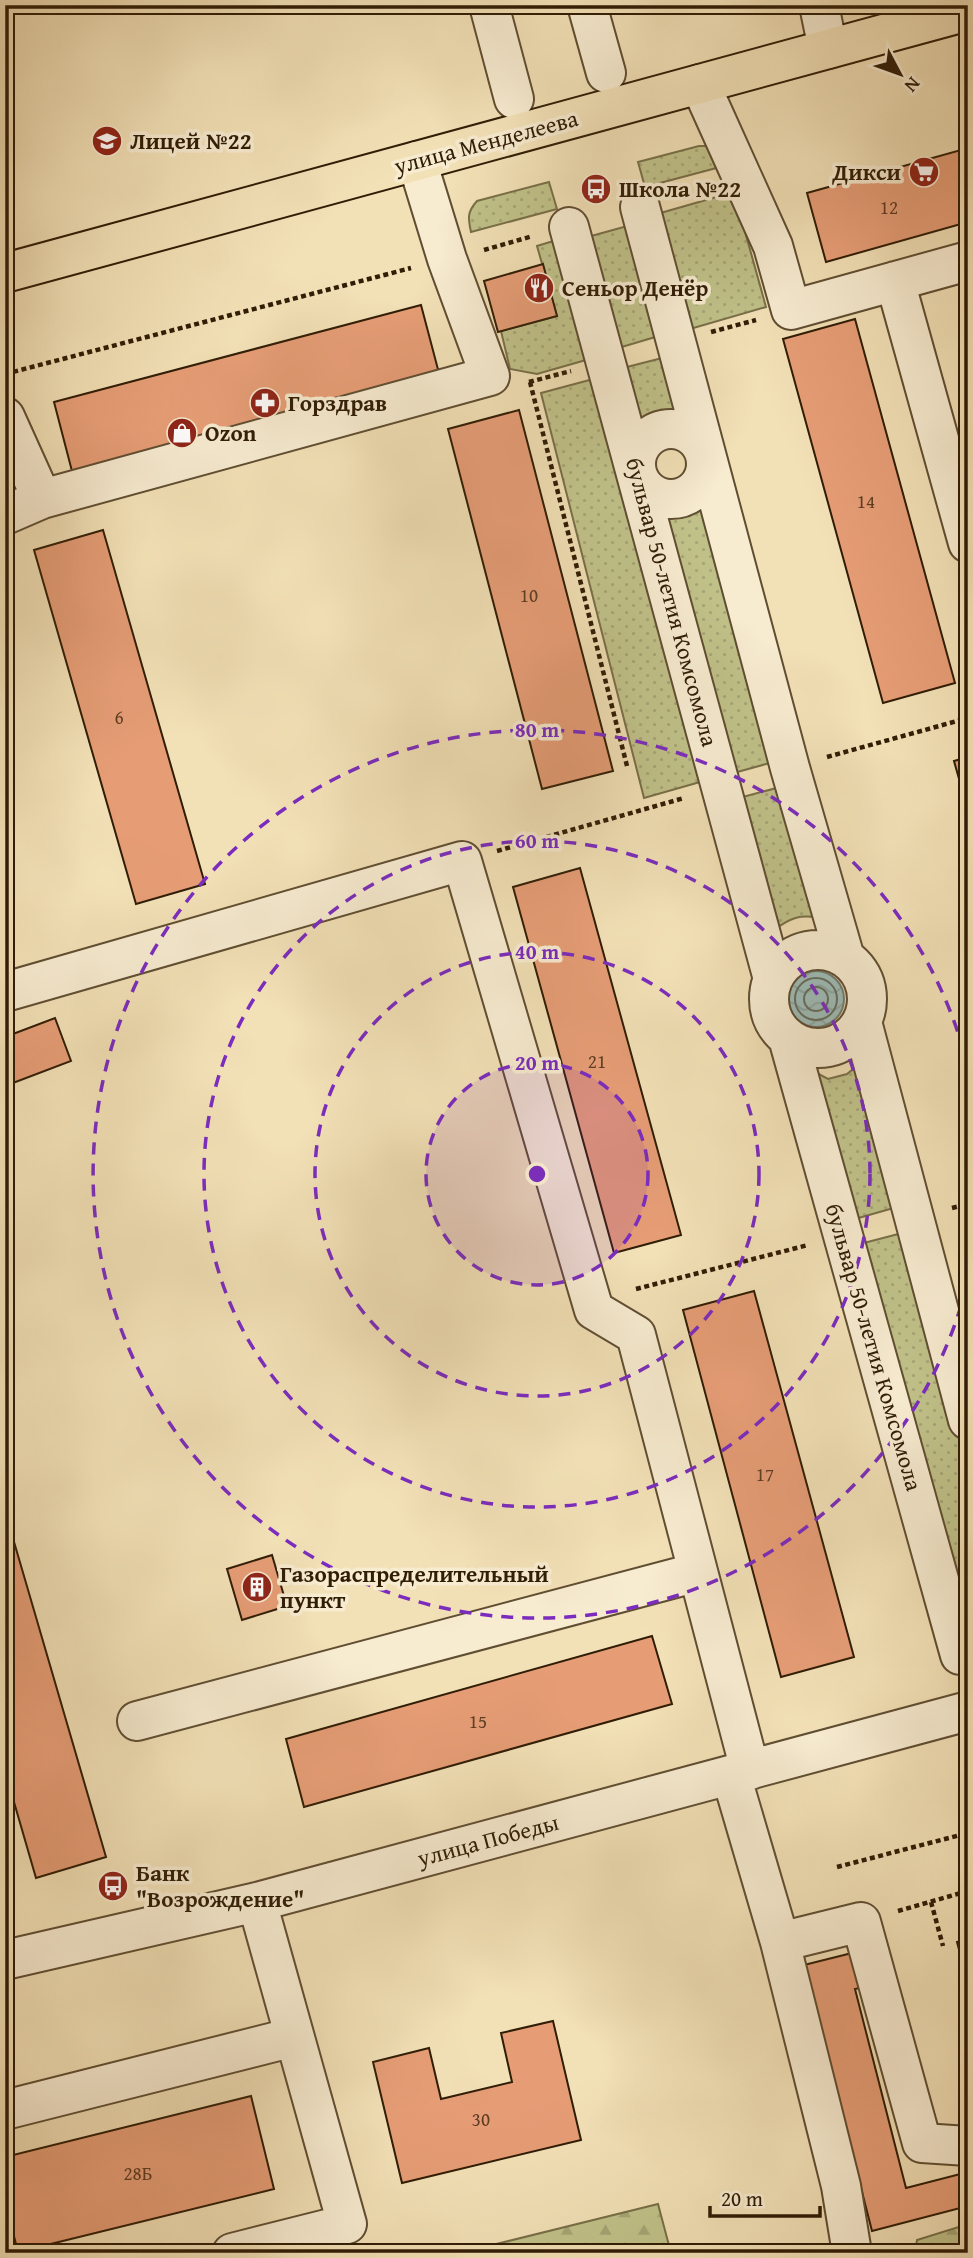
<svg xmlns="http://www.w3.org/2000/svg" width="973" height="2258" font-family="'Gentium Book Plus',serif">
  <style>
    .grass { fill: url(#grass-dots); stroke: #786f48; stroke-width: 2 }
    .forest { fill: url(#forest-firs); stroke: #786f48; stroke-width: 2 }
    .water { fill: url(#water-waves); stroke: #717c70; stroke-width: 2 }
    .lines { fill: none; stroke-linecap: round; stroke-linejoin: round }
    .shore { stroke: #666c5e; stroke-width: 2 }
    .building { fill: #e69d76; stroke: #301d06; stroke-width: 2 }
    .minor-casing { stroke: #604e32; stroke-width: 42 }
    .major-casing { stroke: #301d06; stroke-width: 42 }
    .path { stroke: #301d06; stroke-width: 4.5; stroke-dasharray: 5 3.5; stroke-linecap: butt }
    .minor { stroke: #f7ebd0; stroke-width: 38 }
    .major { stroke: #f2e0b6; stroke-width: 38 }
    .ring { fill: none; stroke: #7b2cbf; stroke-width: 3.5; stroke-dasharray: 12 9 }
    .labels { text-anchor: middle; stroke-width: 7; stroke-linejoin: round; paint-order: stroke }
    .number-label { font-size: 19px; fill: #5e3d22 }
    .poi-label { font-size: 23px; font-weight: bold; fill: #301d06; stroke: #f7ebd0; text-anchor: start }
    .street-label { font-size: 23px; fill: #301d06; stroke: #f7ebd0 }
    .centre { fill: #7b2cbf; stroke: #f7ebd0; stroke-width: 3.5 }
    .ring-label { font-size: 21px; text-anchor: middle; font-weight: bold; fill: #7b2cbf; stroke: #f7ebd0; stroke-width: 7; stroke-linejoin: round; paint-order: stroke }
  </style>
  <defs>
    <pattern id="grass-dots" width="8" height="8" patternUnits="userSpaceOnUse" patternTransform="scale(1.75)"><rect width="8" height="8" fill="#c0c189"/><path d="M2 2h.1M6 6h.1" fill="none" stroke="#a5a575" stroke-width="1.8" stroke-linecap="round"/></pattern>
    <pattern id="forest-firs" width="22" height="20" patternUnits="userSpaceOnUse" patternTransform="scale(1.75)"><rect width="22" height="20" fill="#c0c189"/><path d="M5 1l3.5 6h-7zM16 11l3.5 6h-7z" fill="#a5a575"/></pattern>
    <pattern id="water-waves" width="16" height="10" patternUnits="userSpaceOnUse" patternTransform="scale(1.75)"><rect width="16" height="10" fill="#9dbbb6"/><path d="M0 5q4-4 8 0t8 0" fill="none" stroke="#88a09b"/></pattern>
  </defs>
  <rect width="100%" height="100%" fill="#f2e0b6"/>
  <filter id="stains"><feTurbulence type="fractalNoise" baseFrequency=".00286" numOctaves="4"/><feColorMatrix values="0 0 0 0 .2 0 0 0 0 .09 0 0 0 0 .02 0 0 0 .5 -.17"/></filter>
  <radialGradient id="worn" r=".72"><stop offset=".6" stop-color="#630" stop-opacity="0"/><stop offset="1" stop-color="#630" stop-opacity=".3"/></radialGradient>
  <path class="grass" d="M699,146H709L720,167L645,187L638,162Z
    M549,182L557,209L471,232C468,218 467,212 477,201Z
    M734,192L766,307L690,329L657,214Z
    M631,225L662,335L615,349L584,238Z
    M560,239L593,358L537,374L510,369L501,331L557,316L537,246Z
    M666,357L682,421C666,418 651,422 639,433L623,368Z
    M597,378L707,780L644,798L541,393Z
    M706,500L777,761L730,774L659,515C678,516 693,513 706,500Z
    M784,786L819,918C800,914 790,918 774,930L739,798Z
    M858,1065L897,1207L855,1219L815,1072L828,1079L847,1074Z
    M906,1232L968,1458V1641L860,1244Z"/>
  <path class="forest" d="M658,2204L671,2253H460Z
    M968,2224V2253H915L917,2240Z"/>
  <path class="water" d="M788 999a28 28 0 1 1 56 0a28 28 0 1 1-56 0Z"/>
  <g class="lines">
    <path class="shore" d="M795 999a21 21 0 1 1 42 0a21 21 0 1 1-42 0Z
      M804 999a12 12 0 1 1 24 0a12 12 0 1 1-24 0Z"/>
  </g>
  <path class="building" d="M968,148V222L826,262L807,193Z
    M543,264L557,316L498,332L484,281Z
    M421,305L440,377L73,475L54,402Z
    M855,319L955,683L883,703L783,339Z
    M519,410L613,771L542,789L448,429Z
    M103,530L205,884L136,904L34,550Z
    M968,757V811L954,761Z
    M580,868L681,1235L614,1253L513,887Z
    M55,1018L71,1061L5,1086V1037Z
    M754,1291L854,1657L781,1677L683,1310Z
    M5,1511L106,1857L36,1878L5,1771Z
    M272,1555L287,1606L242,1620L227,1569Z
    M652,1636L672,1704L304,1807L286,1739Z
    M968,1939V1984L957,1942Z
    M856,1952L865,1987L855,1989L906,2188L968,2172V2206L872,2231L804,1965Z
    M553,2021L581,2140L402,2183L373,2062L429,2048L441,2099L512,2082L501,2033Z
    M251,2096L274,2189L18,2252L5,2201V2157Z"/>
  <g class="lines">
    <g class="minor-casing">
      <path id="minor" d="M489,5L514,99
        M587,5L606,73
        M819,5L828,49
        M700,84L773,246L791,310L968,261
        M640,207L790,768L845,958
        M569,227L773,979
        M895,281L968,543
        M5,417L42,499L5,515
        M636 464a35 35 0 1 1 70 0a35 35 0 1 1-70 0Z
        M42,499L490,376L447,259L417,161
        M769 999a49 49 0 1 1 98 0a49 49 0 1 1-98 0Z
        M5,992L462,861L594,1310L636,1335L750,1770
        M862,1022L968,1420
        M788,1038L960,1655
        M137,1721L698,1572
        M731,1775L780,1942L861,1922L922,2143L968,2146
        M780,1942L841,2186L852,2253
        M5,1960L257,1902L968,1711
        M5,2110L294,2037
        M232,2253L347,2224L257,1902"/>
    </g>
    <g class="major-casing">
      <path id="major" d="M5,273L968,11"/>
    </g>
    <path class="path" d="M484,250L533,236
      M711,332L756,320
      M5,374L411,268
      M529,382L571,371
      M530,382L627,766
      M827,757L968,718
      M497,851L684,798
      M952,1208L968,1204
      M636,1289L808,1245
      M837,1867L968,1833
      M931,1902L943,1946
      M898,1911L968,1891"/>
    <use href="#minor" class="minor"/>
    <use href="#major" class="major"/>
  </g>
  <circle cx="537" cy="1174" r="111" fill="#7b2cbf" fill-opacity=".12"/>
  <g class="ring">
    <circle cx="537" cy="1174" r="111"/>
    <circle cx="537" cy="1174" r="222"/>
    <circle cx="537" cy="1174" r="333"/>
    <path d="M967 1285A444 444 0 1 1 967 1063"/>
  </g>
  <defs>
    <g id="school-disc" transform="scale(1.575)"><circle r="9.5" fill="#8f2418" stroke="#f7ebd0"/><path d="M0-5L7-2L0 1L-7-2ZM-4 1L0 2.5L4 1V4Q0 6-4 4Z" fill="#fff"/></g>
    <g id="supermarket-disc" transform="scale(1.575)"><circle r="9.5" fill="#8f2418" stroke="#f7ebd0"/><path d="M-6-5.5h2.5l.6 2H6L4.5 2H-2.5L-4.4-4H-6ZM-1.5 3.2a1.3 1.3 0 1 0 .1 0ZM3 3.2a1.3 1.3 0 1 0 .1 0Z" fill="#fff"/></g>
    <g id="bus-disc" transform="scale(1.575)"><circle r="9.5" fill="#8f2418" stroke="#f7ebd0"/><path d="M-5-6H5V4H4V6H2V4H-2V6H-4V4H-5ZM-3.5-4V0h7V-4ZM-3.5 1.2v1.5H-2V1.2ZM2 1.2v1.5H3.5V1.2Z" fill="#fff"/></g>
    <g id="restaurant-disc" transform="scale(1.575)"><circle r="9.5" fill="#8f2418" stroke="#f7ebd0"/><path d="M-5-6h1v4h1v-4h1v4h1v-4h1v5L-1.5 .5V6h-2V.5L-5-1ZM5-6V6H3V1.5H1.5Q1.5-4 5-6Z" fill="#fff"/></g>
    <g id="pharmacy-disc" transform="scale(1.575)"><circle r="9.5" fill="#8f2418" stroke="#f7ebd0"/><path d="M-2-6h4v4h4v4h-4v4h-4v-4h-4v-4h4Z" fill="#fff"/></g>
    <g id="shop-disc" transform="scale(1.575)"><circle r="9.5" fill="#8f2418" stroke="#f7ebd0"/><path d="M-5-2.5h2.3a2.7 3.5 0 0 1 5.4 0H5L5.5 6h-11ZM-1.5-2.5h3a1.5 2.3 0 0 0-3 0Z" fill="#fff"/></g>
    <g id="building-disc" transform="scale(1.575)"><circle r="9.5" fill="#8f2418" stroke="#f7ebd0"/><path d="M-4-6H4V6H1V3H-1V6H-4ZM-2.5-4.3h1.7v1.8h-1.7ZM.8-4.3h1.7v1.8H.8ZM-2.5-1h1.7V.8h-1.7ZM.8-1h1.7V.8H.8Z" fill="#fff"/></g>
  </defs>
  <g fill-rule="evenodd">
    <use href="#school-disc" x="107" y="141"/>
    <use href="#supermarket-disc" x="924" y="172"/>
    <use href="#bus-disc" x="596" y="189"/>
    <use href="#restaurant-disc" x="539" y="288"/>
    <use href="#pharmacy-disc" x="265" y="403"/>
    <use href="#shop-disc" x="182" y="433"/>
    <use href="#building-disc" x="257" y="1587"/>
    <use href="#bus-disc" x="113" y="1886"/>
  </g>
  <g class="labels">
    <g class="number-label">
      <text x="889" y="214">12</text>
      <text x="866" y="508">14</text>
      <text x="529" y="602">10</text>
      <text x="119" y="724">6</text>
      <text x="597" y="1068">21</text>
      <text x="765" y="1481">17</text>
      <text x="478" y="1728">15</text>
      <text x="481" y="2126">30</text>
      <text x="138" y="2180">28Б</text>
    </g>
    <g class="poi-label">
      <text x="130" y="149">Лицей №22</text>
      <text x="901" y="180" text-anchor="end">Дикси</text>
      <text x="619" y="197">Школа №22</text>
      <text x="562" y="296">Сеньор Денёр</text>
      <text x="288" y="411">Горздрав</text>
      <text x="205" y="441">Ozon</text>
      <text x="280" y="1582">Газораспределительный<tspan x="280" dy="26">пункт</tspan></text>
      <text x="136" y="1881">Банк<tspan x="136" dy="26">"Возрождение"</tspan></text>
    </g>
    <g class="street-label">
      <text transform="translate(486 142) rotate(-15)" y="8">улица Менделеева</text>
      <text transform="translate(672 602) rotate(75)" y="8">бульвар 50-летия Комсомола</text>
      <text transform="translate(874 1347) rotate(74)" y="8">бульвар 50-летия Комсомола</text>
      <text transform="translate(488 1840) rotate(-15)" y="8">улица Победы</text>
    </g>
  </g>
  <circle cx="537" cy="1174" r="10" class="centre"/>
  <g class="ring-label">
    <text x="537" y="737">80 m</text>
    <text x="537" y="848">60 m</text>
    <text x="537" y="959">40 m</text>
    <text x="537" y="1070">20 m</text>
  </g>
  <rect width="973" height="2258" fill="none" stroke="#f2e0b6" stroke-width="28"/>
  <rect x="7" y="7" width="959" height="2244" fill="none" stroke="#301d06" stroke-width="3.5"/>
  <rect x="14" y="14" width="945" height="2230" fill="none" stroke="#301d06" stroke-width="2"/>
  <g transform="translate(900 74) rotate(131)" stroke="#f7ebd0" stroke-width="5" paint-order="stroke">
  <path d="M0-5L12 26L0 18L-12 26Z" fill="#301d06"/>
  <text y="-10" font-size="19" font-weight="bold" text-anchor="middle" fill="#301d06">N</text>
  </g>
  <path d="M710 2206v10h110v-10" fill="none" stroke="#301d06" stroke-width="3.5"/>
  <text x="721" y="2206" font-size="21" fill="#301d06" stroke="#f7ebd0" stroke-width="5" paint-order="stroke">20 m</text>
  <rect width="100%" height="100%" filter="url(#stains)"/>
  <rect width="100%" height="100%" fill="url(#worn)"/>
</svg>
